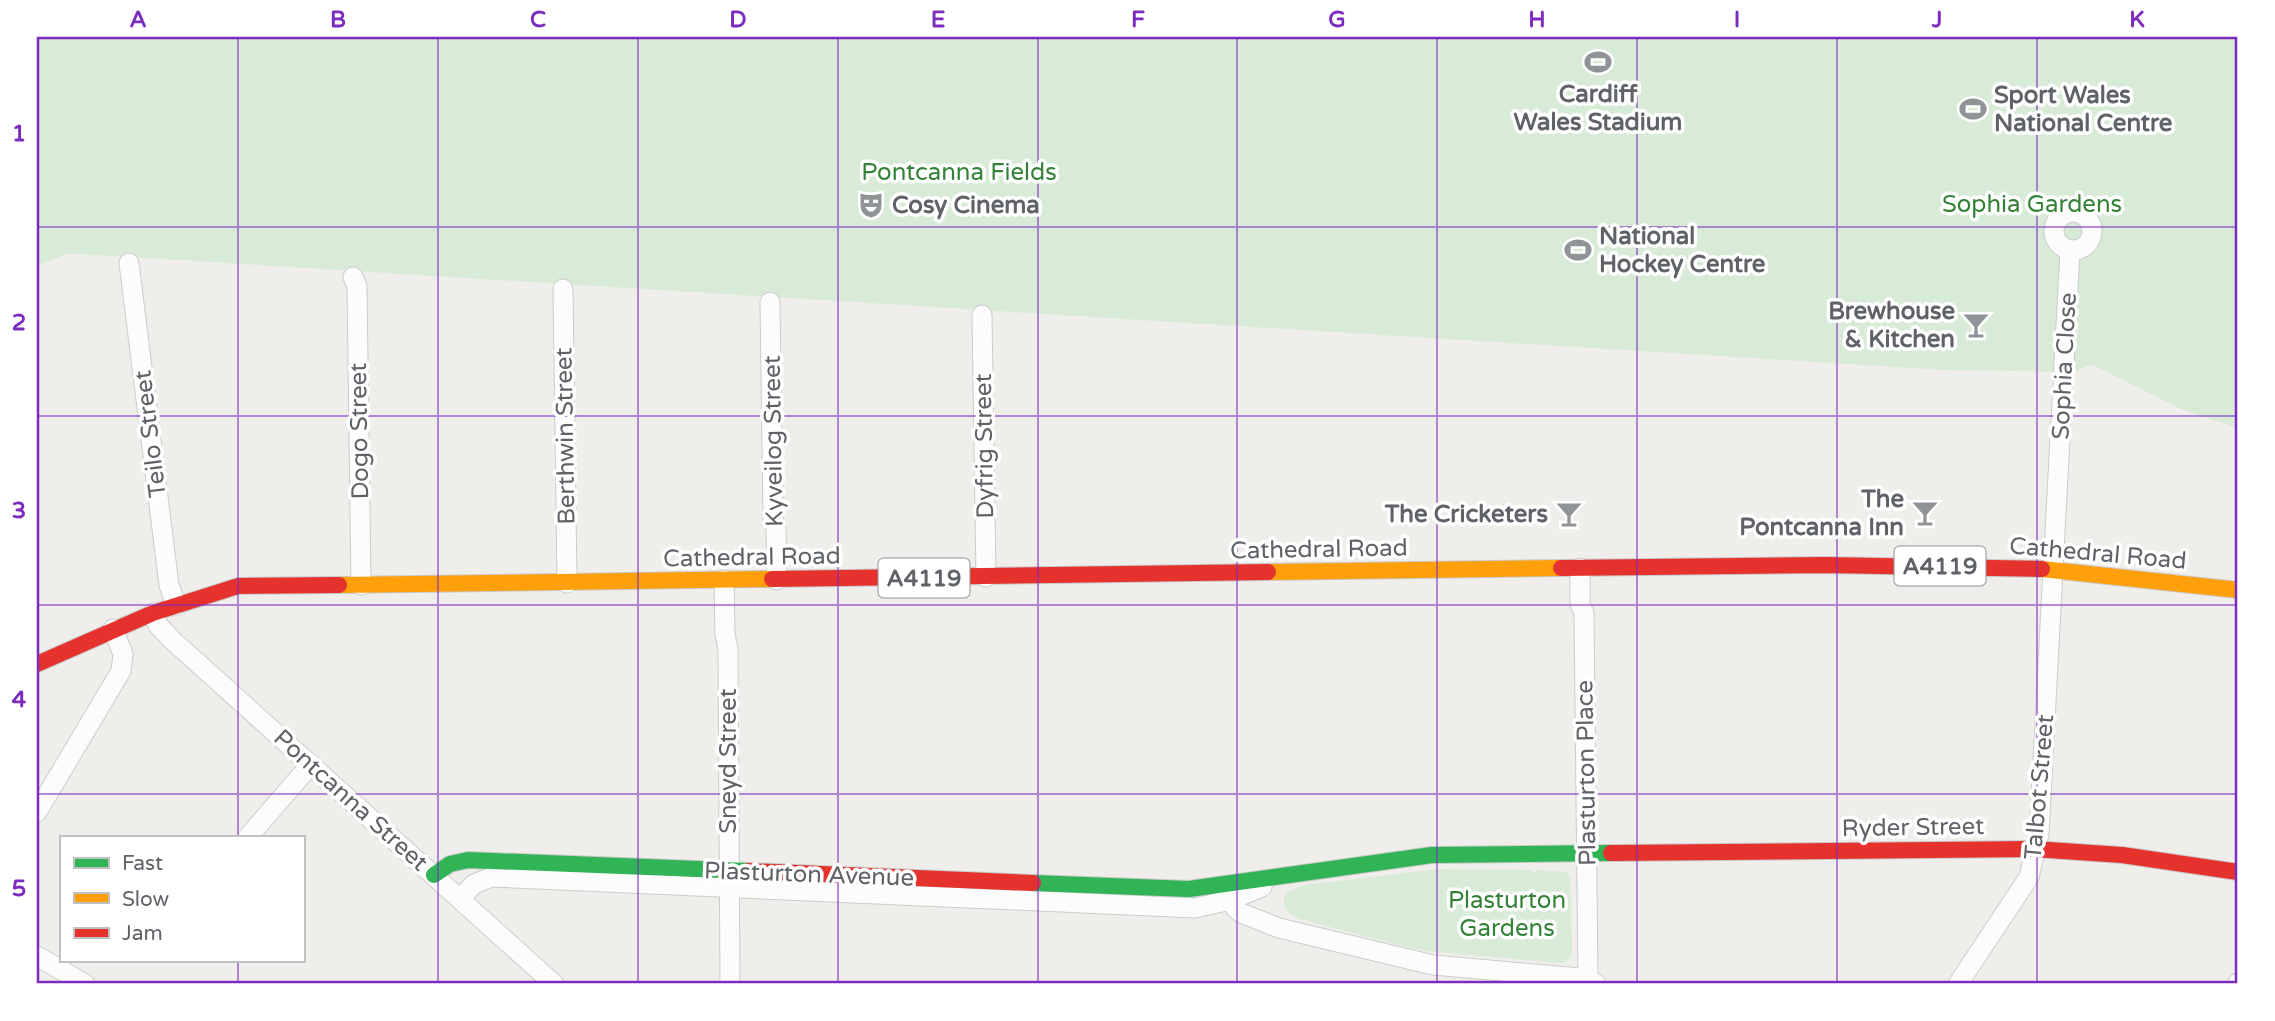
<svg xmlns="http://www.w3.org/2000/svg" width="2275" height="1021" font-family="'Varela Round',sans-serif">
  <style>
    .green { fill: #d8ebd6 }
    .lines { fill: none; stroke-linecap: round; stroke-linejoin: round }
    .street-casing { stroke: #cbcccc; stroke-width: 21 }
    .fast-casing { stroke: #cacacb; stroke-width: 18 }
    .slow-casing { stroke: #cacacb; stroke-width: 18 }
    .jam-casing { stroke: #cacacb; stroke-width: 18 }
    .street { stroke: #fdfcfc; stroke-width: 19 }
    .fast { stroke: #30b455; stroke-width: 16 }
    .slow { stroke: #ff9f0a; stroke-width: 16 }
    .jam { stroke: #e5322d; stroke-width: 16 }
    .grid { fill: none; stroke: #7b2cbf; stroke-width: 2; stroke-opacity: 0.55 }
    .labels { text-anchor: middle; stroke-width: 7; stroke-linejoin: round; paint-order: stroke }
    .shield { fill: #fff; stroke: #8f9295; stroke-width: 2 }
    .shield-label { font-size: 23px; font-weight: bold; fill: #5f6368 }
    .poi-label { font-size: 24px; font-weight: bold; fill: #5f6368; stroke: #fff; text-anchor: start }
    .park-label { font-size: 24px; fill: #348238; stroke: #fff }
    .street-label { font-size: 24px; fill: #5f6368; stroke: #fff }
    .neatline { fill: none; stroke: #7b2cbf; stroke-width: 2.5 }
    .grid-label { font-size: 23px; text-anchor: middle; font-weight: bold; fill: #7b2cbf }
  </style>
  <rect width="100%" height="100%" fill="#efeeea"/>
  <path class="green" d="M37,37H2238V428L2181,409L2091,364L2075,372L1944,370L98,255L68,254L37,265Z
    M1440,869L1533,870V873H1536L1537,870L1568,872L1570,878L1572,951L1570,958L1563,963L1435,952L1406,947L1300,919C1286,913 1279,906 1287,892L1305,885Z"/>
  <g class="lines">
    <g class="street-casing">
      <path id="street" d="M2054 231a19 19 0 1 1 38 0a19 19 0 1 1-38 0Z
        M129,263L169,585L176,605
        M353,277L357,286L361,585
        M563,289L567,583
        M770,302L773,520L776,527L777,580
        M982,315L986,577
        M1580,568V604L1584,613L1588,980
        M724,580L725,634L728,649L730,984
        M153,613L158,625L171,639L554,984
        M37,812L121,671L123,654L113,629
        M248,837L311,764
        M1227,891L1235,908L1241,913L1279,928L1433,965L1580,978L1596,984
        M460,899L474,884L492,877L1195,908L1230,900L1262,887
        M37,956L85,984
        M1958,984L2029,877L2039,834L2070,250
        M2238,984V983"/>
    </g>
    <g class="fast-casing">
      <path id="fast" d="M434,875L450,864L468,860L748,871
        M1033,883L1189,889L1432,855L1611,853"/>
    </g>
    <g class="slow-casing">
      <path id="slow" d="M2042,569L2238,590
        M1268,572L1561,568
        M339,585L772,579"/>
    </g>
    <g class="jam-casing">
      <path id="jam" d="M1561,568L1825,565L2042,569
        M772,579L1268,572
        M37,664L153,613L238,586L339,585
        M1611,853L2034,849L2122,855L2238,872
        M748,871L1033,883"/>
    </g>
    <use href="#street" class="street"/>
    <use href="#fast" class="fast"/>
    <use href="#slow" class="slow"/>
    <use href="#jam" class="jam"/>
  </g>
  <path class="grid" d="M238,37V837M438,37V984M638,37V984M838,37V984M1038,37V984M1237,37V984M1437,37V984M1637,37V984M1837,37V984M2037,37V984M37,227H2238M37,416H2238M37,605H2238M37,794H2238M238,960V984"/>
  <defs>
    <g id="stadium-bare" transform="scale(2.1)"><path d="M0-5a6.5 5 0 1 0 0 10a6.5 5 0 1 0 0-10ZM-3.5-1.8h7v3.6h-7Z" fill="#919496" stroke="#fff" stroke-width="2.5" paint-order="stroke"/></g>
    <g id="theatre-bare" transform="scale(2.1)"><path d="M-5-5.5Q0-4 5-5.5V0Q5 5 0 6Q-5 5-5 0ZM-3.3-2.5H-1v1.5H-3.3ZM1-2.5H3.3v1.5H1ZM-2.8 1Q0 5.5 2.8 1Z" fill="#919496" stroke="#fff" stroke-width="2.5" paint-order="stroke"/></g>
    <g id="bar-bare" transform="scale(2.1)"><path d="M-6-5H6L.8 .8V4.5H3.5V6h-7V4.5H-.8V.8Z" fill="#919496" stroke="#fff" stroke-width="2.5" paint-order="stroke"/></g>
  </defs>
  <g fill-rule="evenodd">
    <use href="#stadium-bare" x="1598" y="62"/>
    <use href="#stadium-bare" x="1973" y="109"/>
    <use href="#theatre-bare" x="871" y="205"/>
    <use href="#stadium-bare" x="1578" y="250"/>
    <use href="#bar-bare" x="1976" y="325"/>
    <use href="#bar-bare" x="1925" y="513"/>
    <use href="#bar-bare" x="1569" y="514"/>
  </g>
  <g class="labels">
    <g class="shield">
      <rect x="1894.5" y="546.5" width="91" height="39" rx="5"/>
      <rect x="878.5" y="558.5" width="91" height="39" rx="5"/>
    </g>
    <g class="shield-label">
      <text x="1940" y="574">A4119</text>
      <text x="924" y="586">A4119</text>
    </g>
    <g class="poi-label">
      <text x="1598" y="102" text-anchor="middle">Cardiff<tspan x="1598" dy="28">Wales Stadium</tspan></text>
      <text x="1994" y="103">Sport Wales<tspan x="1994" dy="28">National Centre</tspan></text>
      <text x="892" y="213">Cosy Cinema</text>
      <text x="1599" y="244">National<tspan x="1599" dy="28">Hockey Centre</tspan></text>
      <text x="1955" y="319" text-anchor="end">Brewhouse<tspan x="1955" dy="28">&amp; Kitchen</tspan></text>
      <text x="1904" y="507" text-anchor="end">The<tspan x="1904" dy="28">Pontcanna Inn</tspan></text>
      <text x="1548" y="522" text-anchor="end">The Cricketers</text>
    </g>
    <g class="park-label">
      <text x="959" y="180">Pontcanna Fields</text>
      <text x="2032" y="212">Sophia Gardens</text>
      <text x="1507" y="908">Plasturton<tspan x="1507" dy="28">Gardens</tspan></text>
    </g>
    <g class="street-label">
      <text transform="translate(2064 366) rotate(-87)" y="8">Sophia Close</text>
      <text transform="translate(359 431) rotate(-91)" y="8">Dogo Street</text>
      <text transform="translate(150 434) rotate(-97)" y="8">Teilo Street</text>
      <text transform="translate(565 436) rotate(-91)" y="8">Berthwin Street</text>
      <text transform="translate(773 441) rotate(-91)" y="8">Kyveilog Street</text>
      <text transform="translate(984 446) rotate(-91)" y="8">Dyfrig Street</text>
      <text transform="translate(1319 549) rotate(-1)" y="8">Cathedral Road</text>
      <text transform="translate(2098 553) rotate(5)" y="8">Cathedral Road</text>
      <text transform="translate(752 557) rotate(-1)" y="8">Cathedral Road</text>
      <text transform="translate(728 761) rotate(-90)" y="8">Sneyd Street</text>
      <text transform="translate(1586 773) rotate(-91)" y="8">Plasturton Place</text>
      <text transform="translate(2039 787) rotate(-85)" y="8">Talbot Street</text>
      <text transform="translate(351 800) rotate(42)" y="8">Pontcanna Street</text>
      <text transform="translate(1913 827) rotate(-1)" y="8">Ryder Street</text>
      <text transform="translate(809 874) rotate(2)" y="8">Plasturton Avenue</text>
    </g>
  </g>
  <rect width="2275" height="1021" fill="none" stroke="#ffffff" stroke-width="77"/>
  <rect x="60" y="836" width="245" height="126" fill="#ffffff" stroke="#bfc1c3" stroke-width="2"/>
  <rect x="74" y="858" width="35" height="10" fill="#30b455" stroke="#bfc1c3" stroke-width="2"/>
  <text x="122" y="870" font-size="21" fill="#5f6368">Fast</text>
  <rect x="74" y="893" width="35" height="10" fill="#ff9f0a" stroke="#bfc1c3" stroke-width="2"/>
  <text x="122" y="906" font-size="21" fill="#5f6368">Slow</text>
  <rect x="74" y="928" width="35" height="10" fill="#e5322d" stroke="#bfc1c3" stroke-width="2"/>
  <text x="122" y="940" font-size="21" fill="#5f6368">Jam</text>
  <rect x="38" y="38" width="2198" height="944" class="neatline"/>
  <g class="grid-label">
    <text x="138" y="27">A</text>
    <text x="338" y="27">B</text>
    <text x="538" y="27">C</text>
    <text x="738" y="27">D</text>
    <text x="938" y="27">E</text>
    <text x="1138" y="27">F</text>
    <text x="1337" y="27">G</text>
    <text x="1537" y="27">H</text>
    <text x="1737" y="27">I</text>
    <text x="1937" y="27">J</text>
    <text x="2137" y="27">K</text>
    <text x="19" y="141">1</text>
    <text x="19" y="330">2</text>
    <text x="19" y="518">3</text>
    <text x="19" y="707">4</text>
    <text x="19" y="896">5</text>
  </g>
</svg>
